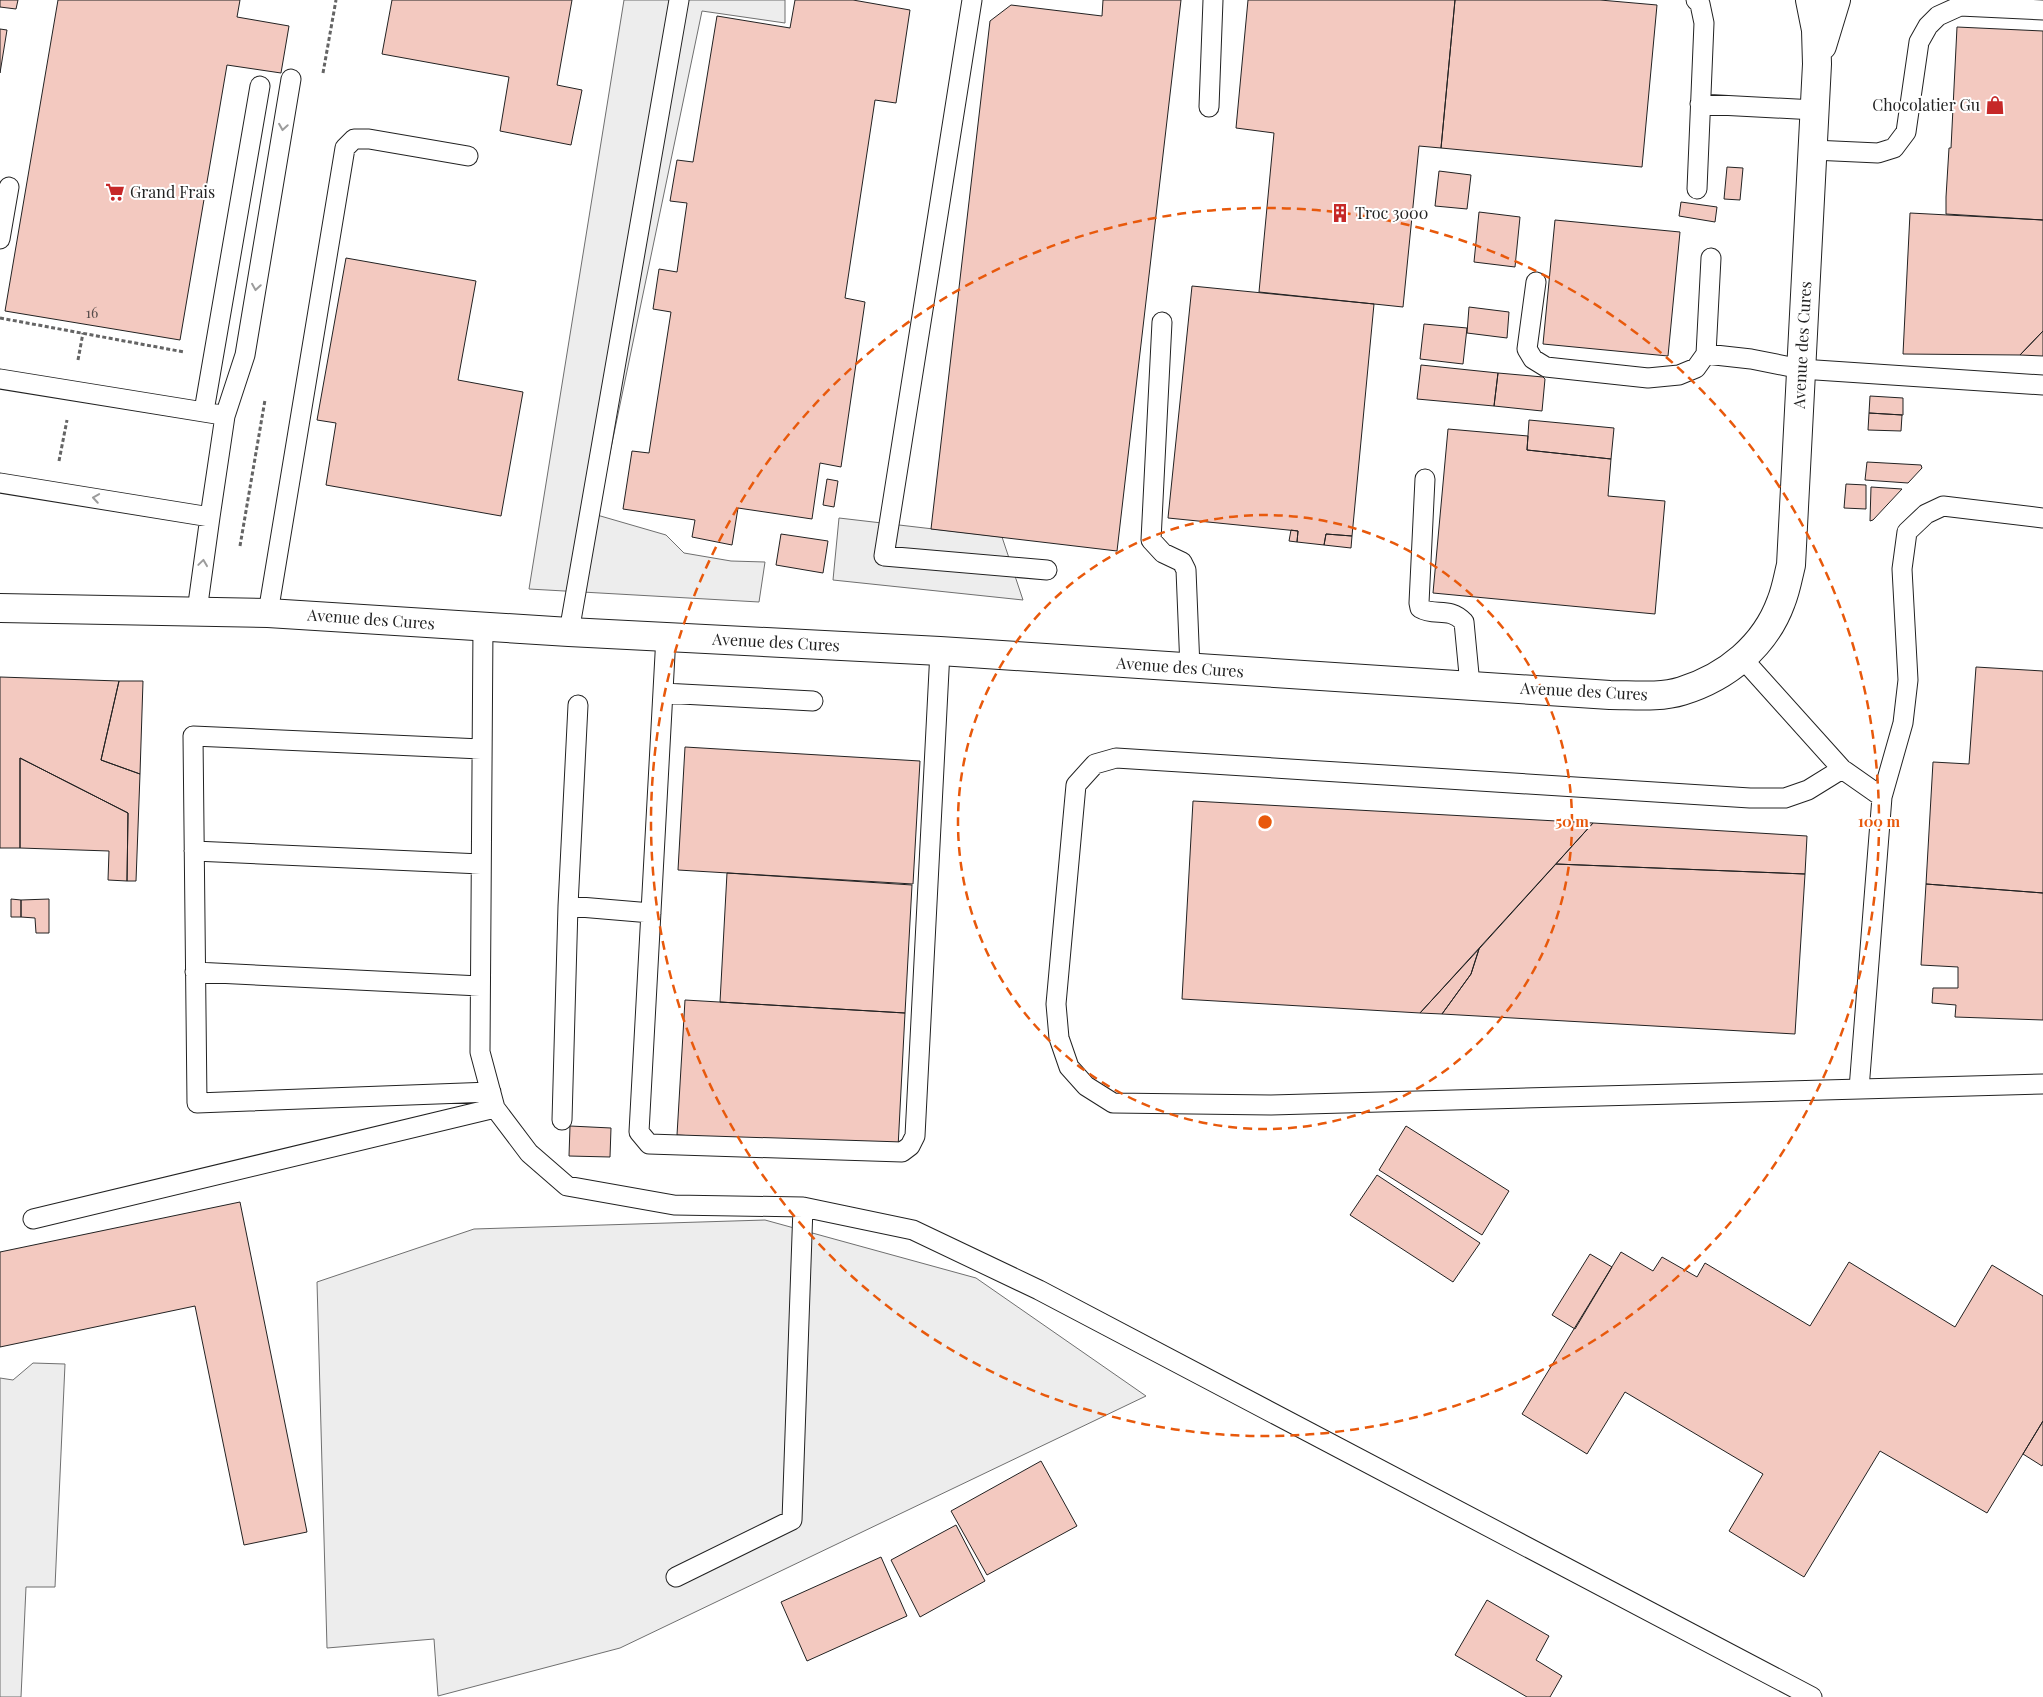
<svg xmlns="http://www.w3.org/2000/svg" width="2043" height="1697" font-family="'Playfair Display',serif">
  <style>
    .parking { fill: #ededed; stroke: #6f6f6f }
    .building { fill: #f3c9c0; stroke: #222 }
    .lines { fill: none; stroke-linecap: round; stroke-linejoin: round }
    .service-casing { stroke: #222; stroke-width: 21 }
    .minor-casing { stroke: #222; stroke-width: 30 }
    .path { stroke: #646464; stroke-width: 3; stroke-dasharray: 4 2.5; stroke-linecap: butt }
    .service { stroke: #fff; stroke-width: 19 }
    .minor { stroke: #fff; stroke-width: 28 }
    .oneway { stroke: #9c9c9c }
    .ring { fill: none; stroke: #e8590c; stroke-width: 2.5; stroke-dasharray: 9 6 }
    .labels { text-anchor: middle; stroke-width: 4; stroke-linejoin: round; paint-order: stroke }
    .number-label { font-size: 14px; fill: #564c4a }
    .poi-label { font-size: 16px; fill: #222; stroke: #fff; text-anchor: start }
    .street-label { font-size: 16px; fill: #222; stroke: #fff }
    .centre { fill: #e8590c; stroke: #fff; stroke-width: 2.5 }
    .ring-label { font-size: 15px; text-anchor: middle; font-weight: bold; fill: #e8590c; stroke: #fff; stroke-width: 4; stroke-linejoin: round; paint-order: stroke }
  </style>
  <rect width="100%" height="100%" fill="#fff"/>
  <path class="parking" d="M624,0H785V23L702,11L597,515L666,535L684,553L731,561L765,562L759,602L529,589Z
    M839,518L1002,537L1023,600L833,580Z
    M765,1220L976,1278L1146,1396L620,1648L438,1696L434,1639L327,1648L317,1282L474,1229Z
    M33,1363L65,1364L55,1587H26L21,1697H0V1378L13,1380Z"/>
  <path class="building" d="M0,0H18L16,9L0,7Z
    M58,0H240L237,17L289,26L281,73L227,65L180,340L5,311Z
    M392,0H572L557,85L582,90L571,145L500,131L509,77L382,54Z
    M795,0H853L910,10L896,103L875,100L845,298L865,302L841,467L820,463L812,519L738,508L732,545L692,537L695,520L623,509L632,451L649,453L671,312L653,309L659,269L677,272L687,203L670,201L677,160L693,162L717,16L790,28Z
    M1103,0H1181L1117,551L931,529L990,21L1011,5L1102,16Z
    M1248,0H1455L1441,148L1419,146L1403,307L1259,292L1274,133L1236,128Z
    M1455,0H1600L1657,5L1642,167L1441,148Z
    M1957,27L2043,31V220L1946,214V197L1949,148H1951Z
    M0,29L7,30L0,73Z
    M1727,167L1743,168L1740,200L1724,199Z
    M1439,171L1471,175L1467,209L1435,206Z
    M1681,202L1717,207L1715,222L1679,216Z
    M1479,212L1520,217L1515,267L1474,262Z
    M1910,213L2043,220V331L2020,355L1903,354Z
    M1555,220L1680,232L1668,356L1543,344Z
    M346,258L476,281L458,380L523,392L501,516L326,485L336,423L317,420Z
    M1192,286L1374,304L1352,536L1326,534L1324,545L1297,542L1298,531L1168,518Z
    M1469,307L1509,312L1507,338L1467,333Z
    M1424,324L1467,328L1463,364L1420,359Z
    M2043,331V356L2020,355Z
    M1421,365L1498,373L1494,406L1417,399Z
    M1498,373L1543,377L1545,379L1542,411L1494,406Z
    M1870,396L1903,398V415L1869,413Z
    M1869,413L1902,415L1901,431L1868,430Z
    M1529,420L1614,428L1611,459L1527,450Z
    M1448,429L1528,436L1527,450L1611,459L1608,496L1665,501L1655,614L1433,593Z
    M1867,462L1921,465L1922,468L1908,483L1865,480Z
    M827,479L838,481L834,507L823,505Z
    M1846,484L1866,485V509L1844,508Z
    M1871,487L1902,489L1873,520L1870,521Z
    M1291,530L1298,531L1297,542L1289,541Z
    M781,534L828,541L823,573L776,565Z
    M1326,534L1352,536L1351,548L1324,545Z
    M1976,667L2043,671V893L1926,884L1933,762L1969,764Z
    M0,677L119,681L101,760L140,774L136,881H127L128,813L20,758V848H0Z
    M119,681H143L140,774L101,760Z
    M685,747L920,761L913,884L678,870Z
    M20,758L128,813L127,881L108,880L109,851L20,848Z
    M1193,801L1593,823L1420,1013L1182,999Z
    M1593,823L1807,836L1805,874L1556,864Z
    M1556,864L1805,874L1795,1034L1442,1014L1471,974L1479,949Z
    M727,873L912,885L905,1013L720,1002Z
    M1926,884L2043,893V1020L1955,1017L1956,1005L1932,1003L1933,988H1958V967L1921,965Z
    M11,899L21,900V917H11Z
    M49,899V933H36L35,918L21,917V900Z
    M1479,949L1471,974L1442,1014L1420,1013Z
    M685,1000L905,1013L898,1148L677,1135Z
    M570,1126L611,1128L610,1157L569,1156Z
    M1406,1126L1509,1191L1482,1235L1379,1170Z
    M1377,1175L1480,1243L1453,1282L1350,1215Z
    M240,1202L307,1532L244,1545L195,1306L0,1347V1252Z
    M1621,1252L1653,1271L1662,1257L1697,1277L1705,1263L1810,1326L1849,1262L1955,1327L1992,1265L2043,1296V1421L1987,1513L1880,1451L1804,1577L1729,1531L1763,1474L1625,1392L1587,1454L1522,1414Z
    M1590,1254L1612,1267L1575,1329L1552,1315Z
    M2043,1421V1464L2042,1466L2023,1454Z
    M1041,1461L1077,1526L987,1575L951,1511Z
    M956,1525L985,1581L920,1617L891,1560Z
    M881,1557L907,1616L807,1661L781,1602Z
    M1487,1600L1549,1636L1536,1660L1562,1676L1550,1697H1527L1455,1655Z"/>
  <g class="lines">
    <g class="service-casing">
      <path id="service" d="M972,0L884,556L1047,570
        M1696,0L1700,4L1704,23L1697,189
        M1700,104L1815,110
        M1209,107L1213,0
        M1813,150L1878,153L1894,148L1906,132L1919,42L1928,26L1938,16L1960,6L2043,10
        M0,239L9,187
        M1536,282L1527,349L1533,359L1546,367L1648,378L1679,375L1696,368L1706,354L1711,258
        M1162,322L1151,540L1163,553L1182,562L1186,570L1190,668
        M1706,354L1751,359L1801,369L2043,385
        M0,379L216,414
        M204,411L260,86
        M1425,479L1419,603L1420,608C1435,617 1449,606 1464,622L1470,685
        M0,483L210,517L197,611
        M210,517L225,416L245,355L291,79
        M268,613L345,148L354,139H369L468,156
        M483,626L480,1052L495,1108L529,1153L567,1186L674,1205L803,1207L913,1230L1039,1290L1812,1697
        M569,632L679,0
        M666,636L639,1132L649,1144L902,1152L910,1146L915,1136L940,651
        M1743,659L1842,769L1882,797L1903,723L1908,680L1902,569L1907,532L1926,514L1943,506L2043,518
        M663,693L813,701
        M481,749L193,736L197,1103L491,1092
        M1842,769L1808,790L1785,798H1750L1116,758L1095,764L1076,785L1056,1004L1059,1038L1069,1067L1086,1086L1113,1103L1271,1105L2043,1084
        M194,851L481,864
        M568,906L651,913
        M195,972L480,986
        M1859,1089L1882,797
        M562,1120L568,906L578,705
        M33,1219L495,1108
        M676,1577L792,1520L803,1207"/>
    </g>
    <g class="minor-casing">
      <path id="minor" d="M1822,46L1836,0
        M0,608L268,613L569,632L940,651L1610,695C1633,695 1660,698 1682,691C1727,677 1765,646 1781,602C1786,590 1788,577 1791,565L1817,64L1816,30L1810,0"/>
    </g>
    <path class="path" d="M323,73L336,0
      M0,318L184,352
      M78,360L83,333
      M59,461L67,420
      M240,546L265,400"/>
    <use href="#service" class="service"/>
    <use href="#minor" class="minor"/>
  </g>
  <defs><path id="oneway-chevron" d="M-2-3.5L2.5 0L-2 3.5" fill="none" stroke-width="1.6" stroke-linecap="round" stroke-linejoin="round" transform="scale(1.25)"/></defs>
  <g class="oneway">
    <use href="#oneway-chevron" transform="translate(283 127) rotate(99)"/>
    <use href="#oneway-chevron" transform="translate(256 287) rotate(99)"/>
    <use href="#oneway-chevron" transform="translate(96 498) rotate(-171)"/>
    <use href="#oneway-chevron" transform="translate(203 563) rotate(-82)"/>
  </g>
  <g class="ring">
    <circle cx="1265" cy="822" r="307"/>
    <circle cx="1265" cy="822" r="614"/>
  </g>
  <defs>
    <g id="shop-bare" transform="scale(1.5)"><path d="M-5-2.5h2.3a2.7 3.5 0 0 1 5.4 0H5L5.5 6h-11ZM-1.5-2.5h3a1.5 2.3 0 0 0-3 0Z" fill="#c62828" stroke="#fff" stroke-width="2.5" paint-order="stroke"/></g>
    <g id="supermarket-bare" transform="scale(1.5)"><path d="M-6-5.5h2.5l.6 2H6L4.5 2H-2.5L-4.4-4H-6ZM-1.5 3.2a1.3 1.3 0 1 0 .1 0ZM3 3.2a1.3 1.3 0 1 0 .1 0Z" fill="#c62828" stroke="#fff" stroke-width="2.5" paint-order="stroke"/></g>
    <g id="building-bare" transform="scale(1.5)"><path d="M-4-6H4V6H1V3H-1V6H-4ZM-2.5-4.3h1.7v1.8h-1.7ZM.8-4.3h1.7v1.8H.8ZM-2.5-1h1.7V.8h-1.7ZM.8-1h1.7V.8H.8Z" fill="#c62828" stroke="#fff" stroke-width="2.5" paint-order="stroke"/></g>
  </defs>
  <g fill-rule="evenodd">
    <use href="#shop-bare" x="1995" y="105"/>
    <use href="#supermarket-bare" x="115" y="192"/>
    <use href="#building-bare" x="1340" y="213"/>
  </g>
  <g class="labels">
    <g class="number-label">
      <text x="92" y="318">16</text>
    </g>
    <g class="poi-label">
      <text x="1980" y="111" text-anchor="end">Chocolatier Gu</text>
      <text x="130" y="198">Grand Frais</text>
      <text x="1355" y="219">Troc 3000</text>
    </g>
    <g class="street-label">
      <text transform="translate(1802 345) rotate(-87)" y="6">Avenue des Cures</text>
      <text transform="translate(371 619) rotate(4)" y="6">Avenue des Cures</text>
      <text transform="translate(776 642) rotate(3)" y="6">Avenue des Cures</text>
      <text transform="translate(1180 667) rotate(4)" y="6">Avenue des Cures</text>
      <text transform="translate(1584 691) rotate(3)" y="6">Avenue des Cures</text>
    </g>
  </g>
  <circle cx="1265" cy="822" r="8" class="centre"/>
  <g class="ring-label">
    <text x="1572" y="827">50 m</text>
    <text x="1879" y="827">100 m</text>
  </g>
</svg>
